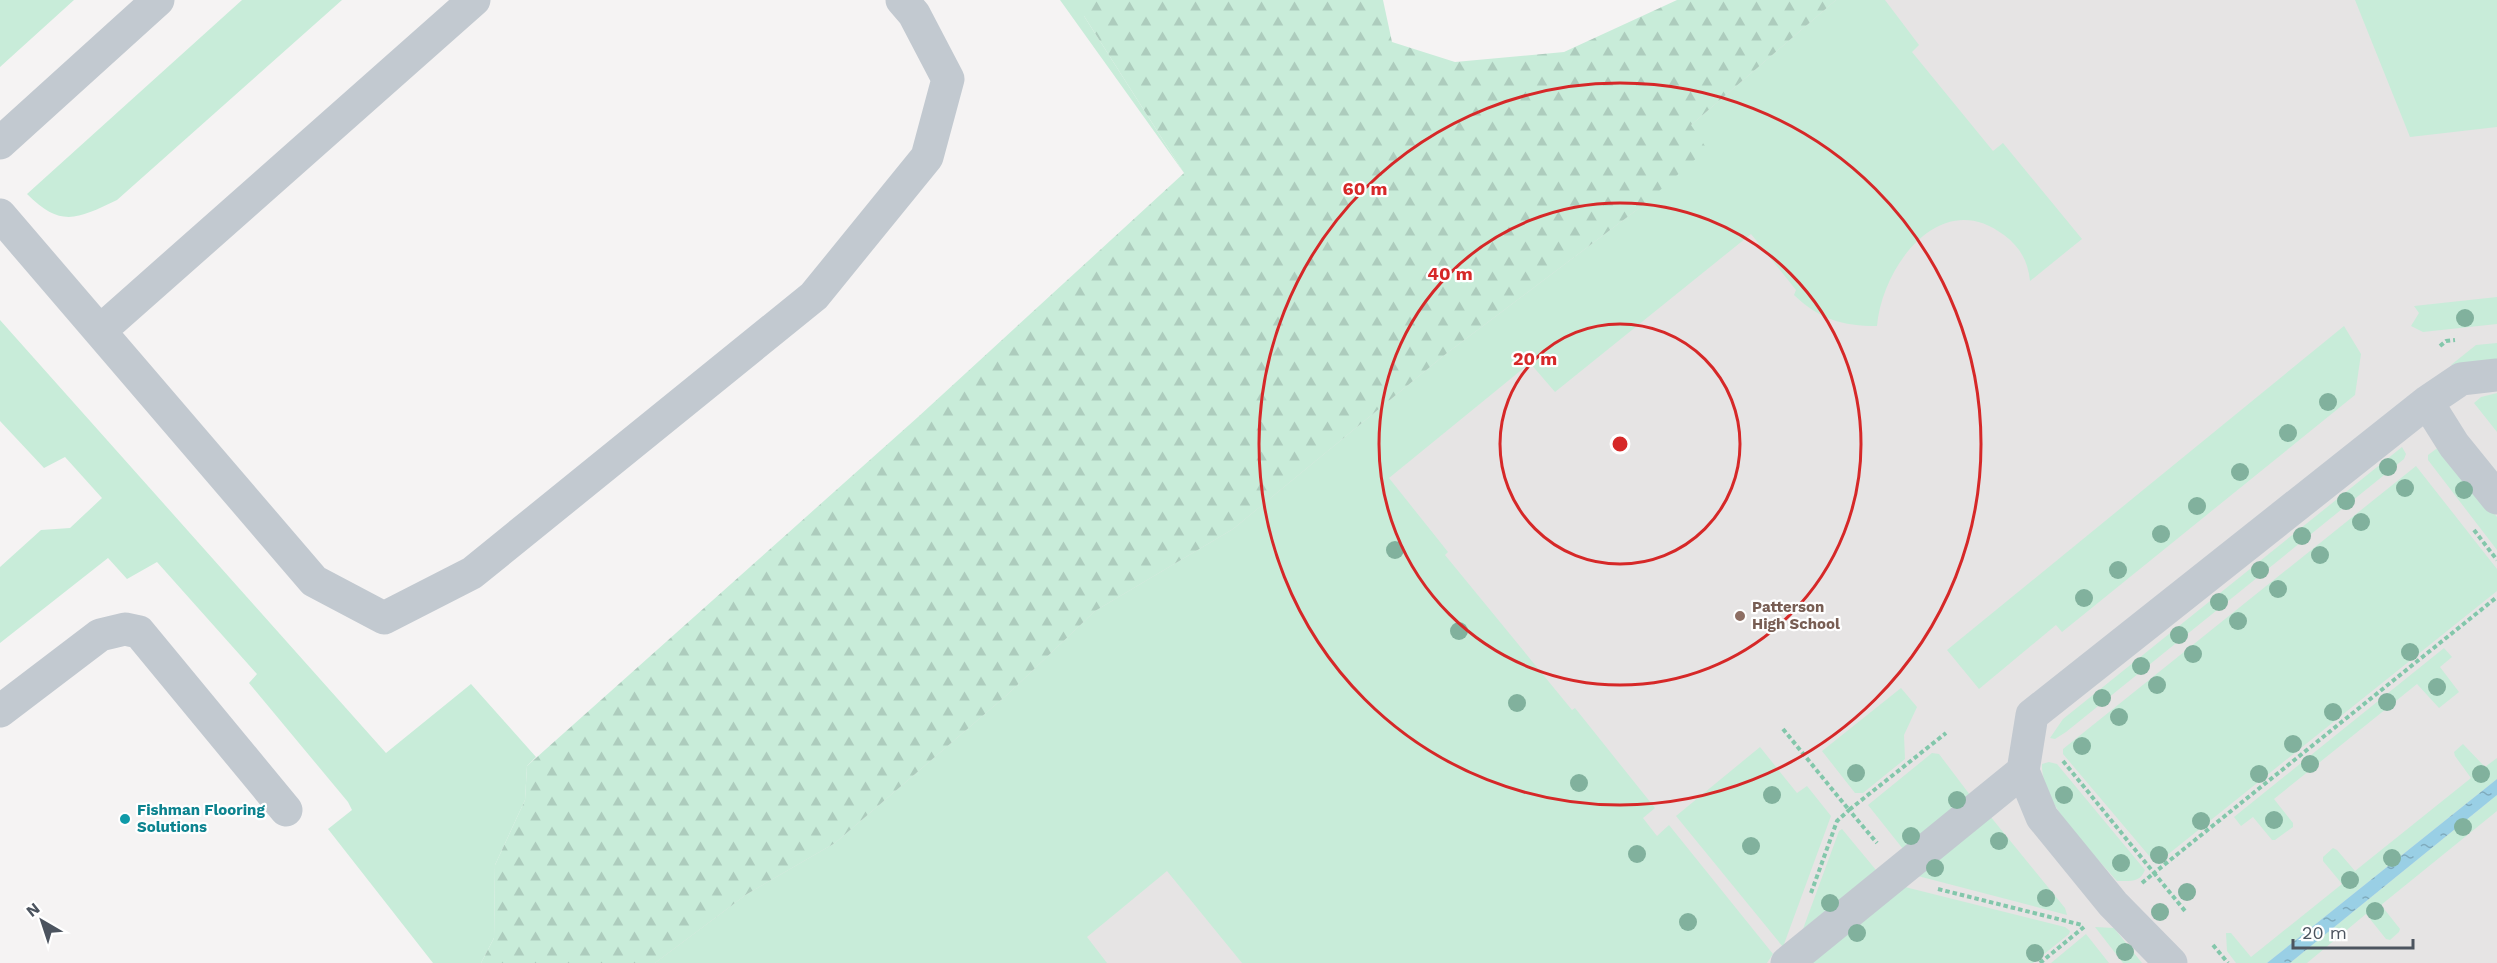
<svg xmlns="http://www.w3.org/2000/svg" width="2497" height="963" font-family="'Work Sans',sans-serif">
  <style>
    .education { fill: #e6e4e4 }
    .green { fill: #c8ecd9 }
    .forest { fill: url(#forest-firs) }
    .water { fill: url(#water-ripples) }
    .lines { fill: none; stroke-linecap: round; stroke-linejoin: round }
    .path { stroke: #83c7ab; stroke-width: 4; stroke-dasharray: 4.5 3; stroke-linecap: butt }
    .minor { stroke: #c2c9d0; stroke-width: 33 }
    .tree { fill: #81b19d }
    .ring { fill: none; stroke: #d62828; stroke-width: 3 }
    .education-dot { fill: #8d6e63; stroke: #fff; stroke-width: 2 }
    .culture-dot { fill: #0f9aa8; stroke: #fff; stroke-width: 2 }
    .labels { text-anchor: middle; stroke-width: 4.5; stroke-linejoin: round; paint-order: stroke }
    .education-label { font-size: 15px; font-weight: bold; fill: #785e54; stroke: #fff; text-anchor: start }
    .culture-label { font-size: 15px; font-weight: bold; fill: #0d838f; stroke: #fff; text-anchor: start }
    .centre { fill: #d62828; stroke: #fff; stroke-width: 3 }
    .ring-label { font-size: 18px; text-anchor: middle; font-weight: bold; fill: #d62828; stroke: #fff; stroke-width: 4.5; stroke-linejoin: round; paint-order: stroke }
  </style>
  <defs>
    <pattern id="forest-firs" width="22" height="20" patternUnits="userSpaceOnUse" patternTransform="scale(1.5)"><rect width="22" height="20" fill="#c8ecd9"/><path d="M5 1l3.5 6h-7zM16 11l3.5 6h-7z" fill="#adccbd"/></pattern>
    <pattern id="water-ripples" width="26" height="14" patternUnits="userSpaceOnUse" patternTransform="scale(1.5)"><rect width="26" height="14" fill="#99cfe5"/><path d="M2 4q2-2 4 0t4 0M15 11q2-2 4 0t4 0" fill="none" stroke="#7fabbd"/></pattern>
  </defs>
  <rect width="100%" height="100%" fill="#f5f3f3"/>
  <path class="education" d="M1767,0H2497V963H549Z"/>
  <path class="green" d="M0,0H74L0,67Z
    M242,0H342L117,200C77,219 61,228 27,194Z
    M1060,0H1084V16L1184,173Z
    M1836,0H1885L1919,45L1912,52L1993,151L2003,143L2082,239L2030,281C2028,261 2020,247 2004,235C1940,186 1882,267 1877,326C1842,326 1819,319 1794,295L1796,290L1751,234L1555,392L1530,363L1389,478L1448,552L1445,555L1572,710L1575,708L1655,808L1643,818L1657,836L1669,825L1773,954L1767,963H1242L1167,871L1087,937L1107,963H655L747,894L835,843L1008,694L1095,611L1233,529L1447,353L1642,206L1691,125Z
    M2355,0H2497V127L2410,137Z
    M2497,297V324L2423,332L2411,326L2419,313L2414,306Z
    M0,320L386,753L471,684L536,757L527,766L525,800L495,865L494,938L481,963H433L328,829L352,810L348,802L249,683L257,674L157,562L127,579L108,558L0,643V567L41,530L70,528L102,498L65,457L44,468L0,421Z
    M2344,326L2361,354L2355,395L2062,632L2056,625L1979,689L1947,650Z
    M2497,343V360L2451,365L2476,345Z
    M2497,393V432L2474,403L2481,397Z
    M2440,446L2497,517V550L2428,460V455Z
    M2402,447L2406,454L2404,459L2066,732L2055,739L2050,738L2063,719Z
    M2416,466L2497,569V591L2156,864L2063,754V749Z
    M2444,648L2452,657L2440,667L2459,692L2439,708L2417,684L2274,799L2293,823V827L2275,840H2272L2253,817L2241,826L2234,817Z
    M1901,688L1917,707L1904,735L1905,759L1863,793H1855L1822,751Z
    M2463,744L2485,767L2497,758V779L2267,963H2236L2227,951L2226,933H2231L2251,957L2342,884L2323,861V857L2333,848L2337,850L2355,871L2471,778L2455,756L2454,752Z
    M1760,747L1797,793L1807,786L1831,816L1783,947L1676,816Z
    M1932,753L1939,754L1970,795L1903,849L1868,805Z
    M2049,762L2057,764L2145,870C2140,883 2129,881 2117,881C2092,851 2041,805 2042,764Z
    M2497,795V811L2381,905L2400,929L2399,932L2390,940L2386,939L2366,914L2307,963H2290Z
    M1990,816L2065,908L2067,915L1914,875Z
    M1842,829L1876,870L1803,929L1839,831Z
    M1901,886L2065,927L2070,931L2069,934L2033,963H1803Z
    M2095,927L2114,928L2142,963H2123Z
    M2086,934L2109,963H2051Z"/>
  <path class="forest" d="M1084,0H1383L1392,42L1455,62L1564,52L1677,0H1836L1691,125L1707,149L1642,206L1447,353L1233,529L1095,611L1008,694L835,843L747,894L655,963H481L494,938L495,865L525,800L527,766L918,417L1184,173L1084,16Z"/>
  <path class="water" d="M2497,779V795L2290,963H2267Z"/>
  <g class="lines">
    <path class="path" d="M2440,346L2446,341L2455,340
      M2474,530L2497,560
      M1783,729L1849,810L1946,733
      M2063,761L2154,873L2497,597
      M2142,883L2154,873L2185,911
      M1938,889L2082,925
      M1811,893L1837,821L1849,810L1877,843
      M2213,945L2228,963
      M2040,963L2084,927"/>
    <path class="minor" d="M0,143L158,0
      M0,215L314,581L384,618L472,573L814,296L927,157L948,79L914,14L902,0
      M100,331L474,0
      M2427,402L2454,445L2497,498
      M0,711L100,635L125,629L139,632L286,810
      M1787,963L2023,771
      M2171,963L2113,904L2042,817L2023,771L2032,715L2427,402L2461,379L2497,375"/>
  </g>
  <g class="tree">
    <circle cx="2465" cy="318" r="9"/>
    <circle cx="2328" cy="402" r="9"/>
    <circle cx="2288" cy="433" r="9"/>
    <circle cx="2388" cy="467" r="9"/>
    <circle cx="2240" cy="472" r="9"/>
    <circle cx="2405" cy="488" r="9"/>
    <circle cx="2464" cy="490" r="9"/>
    <circle cx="2346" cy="501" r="9"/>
    <circle cx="2197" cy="506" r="9"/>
    <circle cx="2361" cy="522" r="9"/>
    <circle cx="2161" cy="534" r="9"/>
    <circle cx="2302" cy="536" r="9"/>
    <circle cx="1395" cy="550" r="9"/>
    <circle cx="2320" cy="555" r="9"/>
    <circle cx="2118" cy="570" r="9"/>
    <circle cx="2260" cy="570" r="9"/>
    <circle cx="2278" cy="589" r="9"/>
    <circle cx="2084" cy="598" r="9"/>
    <circle cx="2219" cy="602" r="9"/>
    <circle cx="2238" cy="621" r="9"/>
    <circle cx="1459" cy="631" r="9"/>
    <circle cx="2179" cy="635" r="9"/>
    <circle cx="2410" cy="652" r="9"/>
    <circle cx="2193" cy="654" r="9"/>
    <circle cx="2141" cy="666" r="9"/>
    <circle cx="2157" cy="685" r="9"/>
    <circle cx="2437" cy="687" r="9"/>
    <circle cx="2102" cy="698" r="9"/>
    <circle cx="2387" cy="702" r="9"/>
    <circle cx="1517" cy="703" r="9"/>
    <circle cx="2333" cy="712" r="9"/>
    <circle cx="2119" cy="717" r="9"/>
    <circle cx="2293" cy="744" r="9"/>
    <circle cx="2082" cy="746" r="9"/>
    <circle cx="2310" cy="764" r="9"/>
    <circle cx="1856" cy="773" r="9"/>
    <circle cx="2259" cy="774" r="9"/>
    <circle cx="2481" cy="774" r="9"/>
    <circle cx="1579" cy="783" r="9"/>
    <circle cx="1772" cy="795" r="9"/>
    <circle cx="2064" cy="795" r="9"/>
    <circle cx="1957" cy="800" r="9"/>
    <circle cx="2274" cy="820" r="9"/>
    <circle cx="2201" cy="821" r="9"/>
    <circle cx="2463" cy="827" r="9"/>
    <circle cx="1911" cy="836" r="9"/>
    <circle cx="1999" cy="841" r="9"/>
    <circle cx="1751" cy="846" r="9"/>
    <circle cx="1637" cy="854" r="9"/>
    <circle cx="2159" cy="855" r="9"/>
    <circle cx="2392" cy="858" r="9"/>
    <circle cx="2121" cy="863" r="9"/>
    <circle cx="1935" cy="868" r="9"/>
    <circle cx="2350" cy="880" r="9"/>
    <circle cx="2187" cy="892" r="9"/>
    <circle cx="2046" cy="898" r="9"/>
    <circle cx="1830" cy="903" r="9"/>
    <circle cx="2375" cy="911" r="9"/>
    <circle cx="2160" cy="912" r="9"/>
    <circle cx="1688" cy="922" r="9"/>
    <circle cx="1857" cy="933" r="9"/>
    <circle cx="2125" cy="952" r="9"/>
    <circle cx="2035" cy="953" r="9"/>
  </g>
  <g class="ring">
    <circle cx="1620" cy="444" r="120"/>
    <circle cx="1620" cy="444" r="241"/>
    <circle cx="1620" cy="444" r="361"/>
  </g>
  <circle class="education-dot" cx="1740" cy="616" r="6"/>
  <circle class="culture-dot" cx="125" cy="819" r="6"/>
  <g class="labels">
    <g class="education-label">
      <text x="1752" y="612">Patterson<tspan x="1752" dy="17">High School</tspan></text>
    </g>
    <g class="culture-label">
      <text x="137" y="815">Fishman Flooring<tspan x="137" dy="17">Solutions</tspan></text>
    </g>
  </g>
  <circle cx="1620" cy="444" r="9" class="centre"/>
  <g class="ring-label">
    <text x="1365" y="195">60 m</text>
    <text x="1450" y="280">40 m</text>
    <text x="1535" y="365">20 m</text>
  </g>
  <g transform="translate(42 921) rotate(321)" stroke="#ffffff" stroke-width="4.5" paint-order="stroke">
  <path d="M0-4.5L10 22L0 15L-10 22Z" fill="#4c545f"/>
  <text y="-9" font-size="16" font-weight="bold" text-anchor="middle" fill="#4c545f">N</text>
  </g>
  <path d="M2293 939v9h120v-9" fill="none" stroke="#4c545f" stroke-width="3"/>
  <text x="2302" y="939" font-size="18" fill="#4c545f" stroke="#ffffff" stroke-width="4.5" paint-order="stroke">20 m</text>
</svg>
